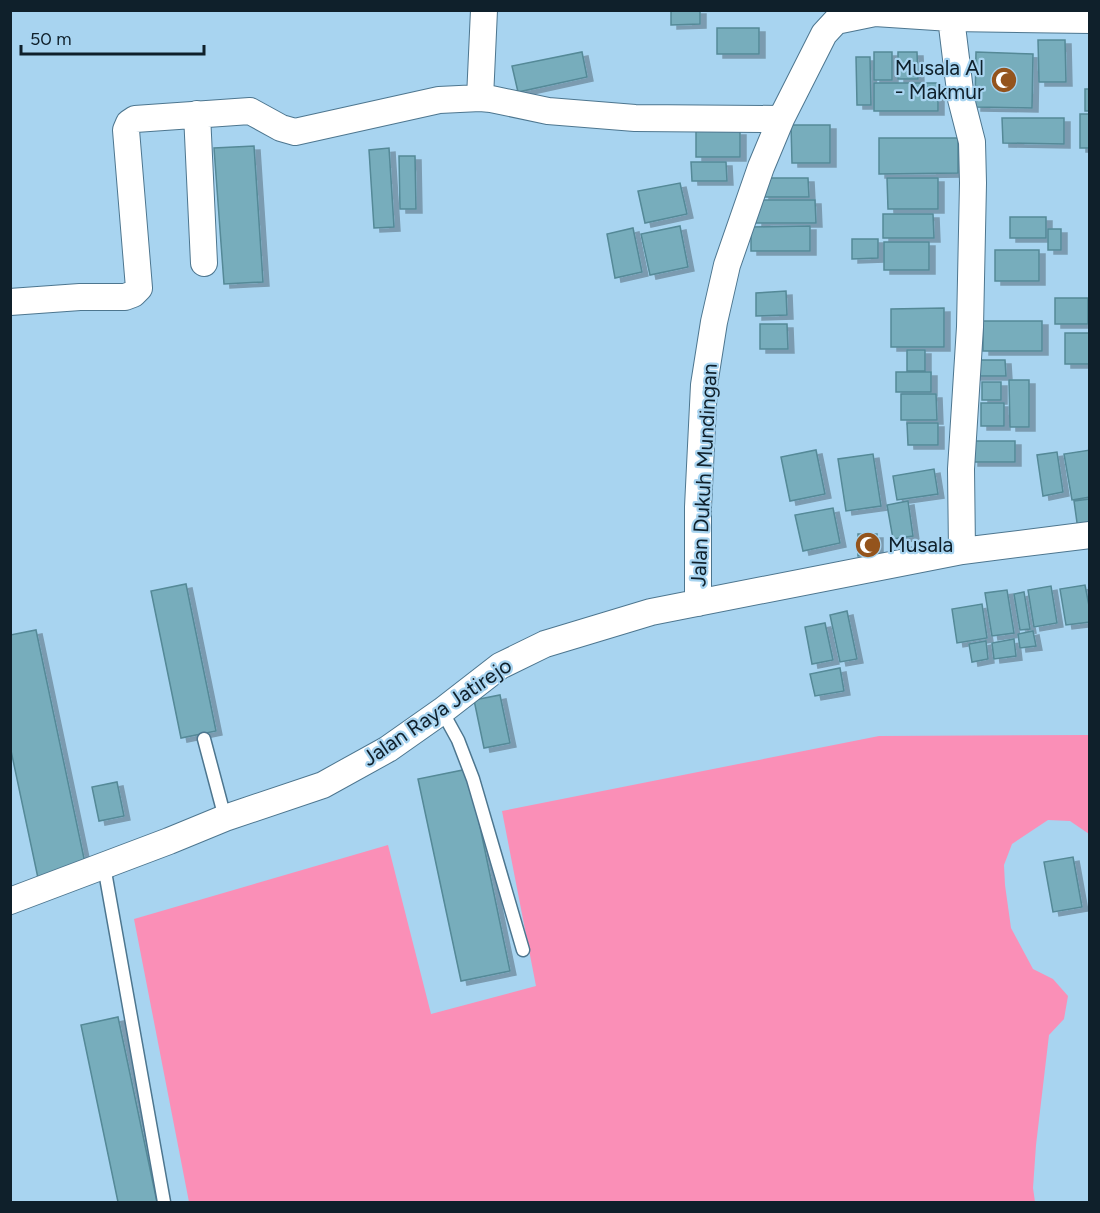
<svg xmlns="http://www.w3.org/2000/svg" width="1100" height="1213" font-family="Figtree,sans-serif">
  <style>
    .green { fill: #fa8fb7 }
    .building { fill: #77adbc; stroke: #548997; stroke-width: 1.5; filter: url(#shadow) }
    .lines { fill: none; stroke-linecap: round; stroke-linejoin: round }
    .service-casing { stroke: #4d768f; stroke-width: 15 }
    .minor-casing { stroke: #4d768f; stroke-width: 28 }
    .service { stroke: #fff; stroke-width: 12 }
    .minor { stroke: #fff; stroke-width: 26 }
    .labels { text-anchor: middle; stroke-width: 4.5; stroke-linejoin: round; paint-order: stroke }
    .poi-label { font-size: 21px; fill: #0f202b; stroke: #a8d4f0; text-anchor: end }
    .street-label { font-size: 21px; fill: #0f202b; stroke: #a8d4f0 }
  </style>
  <defs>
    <filter id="shadow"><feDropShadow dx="6" dy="4" stdDeviation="0" flood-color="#0004"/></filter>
  </defs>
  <rect width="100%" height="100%" fill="#a8d4f0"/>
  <path class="green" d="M1089,735V834L1070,821L1048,820L1012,844L1004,865L1005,885L1011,928L1033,969L1053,979L1068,996L1064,1019L1049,1035L1036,1145L1033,1188L1035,1202H189L134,919L388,845L431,1014L536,986L502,811L879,736Z"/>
  <path class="building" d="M671,10H700V24L671,25Z
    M717,28H759V54H717Z
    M1038,40H1065L1066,82H1039Z
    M582,52L587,77L518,92L512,66Z
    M874,52H892V80H874Z
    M898,52H917L918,79H898Z
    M976,52L1033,54L1032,108L975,107Z
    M856,57H870L871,105H857Z
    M874,83H938V111H874Z
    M1085,89H1090V111H1085Z
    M1080,114H1090V148H1080Z
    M1002,118H1064V144L1003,143Z
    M791,125H830V163H792Z
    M696,131H740V157H696Z
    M879,138H958V173L879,174Z
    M254,146L263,282L224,284L214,148Z
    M389,148L394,227L374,228L369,150Z
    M399,156H415L416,209H400Z
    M691,162H726L727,181H692Z
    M763,178H808L809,197H763Z
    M887,178H938V209H888Z
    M680,183L687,214L645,223L638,191Z
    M756,200H815L816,223H756Z
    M883,214H933L934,238H883Z
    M1010,217H1046V238H1010Z
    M680,226L688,267L650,275L641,234Z
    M810,226V251H751V227Z
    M633,228L642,272L615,278L607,234Z
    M1048,229H1061V250H1048Z
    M852,239H878V258L852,259Z
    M884,242H929V270H884Z
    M995,250H1039V281H995Z
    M786,291L787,315L756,316V293Z
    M1055,298H1088V324H1055Z
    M944,308V347H891V309Z
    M983,321H1042V351H983Z
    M760,324H787L788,349H760Z
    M1065,333H1090V364H1065Z
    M907,350H925V371H907Z
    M970,360H1005L1006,376H970Z
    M896,372H931V392H896Z
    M1009,380H1029V427H1010Z
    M982,382H1001V400H982Z
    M901,394H936L937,420H901Z
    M981,403H1004V426H981Z
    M907,423H938V445H908Z
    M972,441H1015V462H972Z
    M816,450L825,494L790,501L781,457Z
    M1090,450V497L1072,500L1064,454Z
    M1057,452L1063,492L1043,496L1037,455Z
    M873,454L881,506L846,511L838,459Z
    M934,469L938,494L897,500L893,476Z
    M1090,499V528L1078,530L1074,501Z
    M908,501L913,536L893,539L887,505Z
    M833,508L840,543L803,551L795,515Z
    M858,534H877V555L858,556Z
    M186,584L216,731L181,738L151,591Z
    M1085,585L1090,611V622L1066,625L1060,589Z
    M1051,586L1057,623L1034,627L1028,590Z
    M1007,590L1014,633L992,636L985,593Z
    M1024,592L1030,629L1020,630L1014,594Z
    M982,604L987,638L957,643L952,609Z
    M847,611L857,659L840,662L830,615Z
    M825,623L833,660L812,664L805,627Z
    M36,630L86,868L38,878L10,746V635Z
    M1033,631L1036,646L1020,648L1018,634Z
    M1014,639L1016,656L994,659L992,643Z
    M986,641L988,659L972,662L969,644Z
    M840,668L844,691L815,696L810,674Z
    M500,695L510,743L484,748L474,700Z
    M468,769L510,971L461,981L418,779Z
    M117,782L124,816L99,821L92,787Z
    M1073,857L1082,907L1053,912L1044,862Z
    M118,1017L157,1202H118L81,1025Z"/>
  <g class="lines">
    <g class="service-casing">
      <path id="service" d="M442,711L458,740L473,779L523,950
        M204,739L225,818
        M104,866L164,1202"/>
    </g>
    <g class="minor-casing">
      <path id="minor" d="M484,10L480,98L491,99L548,111L635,118L781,119
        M951,18L961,99L972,142L973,183L970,327L961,469L962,551
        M197,114L204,263
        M10,302L80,297H125L133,294L139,288L126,130L129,123L135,119L250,111L281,128L295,132L439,100L480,98
        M698,603V507L704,385L714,322L727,265L761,167L781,119L824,34L836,21L875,13L951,18L1090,20
        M10,901L169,841L225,818L323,785L388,749L442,711L500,666L545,644L651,612L962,551L1090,535"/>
    </g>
    <use href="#service" class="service"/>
    <use href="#minor" class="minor"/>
  </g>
  <defs>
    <g id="mosque-disc" transform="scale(1.35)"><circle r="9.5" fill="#94541d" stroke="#a8d4f0"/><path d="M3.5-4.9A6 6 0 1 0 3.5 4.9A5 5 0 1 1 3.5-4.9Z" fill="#fff"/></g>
  </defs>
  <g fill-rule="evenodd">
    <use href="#mosque-disc" x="1004" y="80"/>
    <use href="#mosque-disc" x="868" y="545"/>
  </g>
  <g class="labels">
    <g class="poi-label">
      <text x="984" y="75">Musala Al<tspan x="984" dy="24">- Makmur</tspan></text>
      <text x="888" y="552" text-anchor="start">Musala</text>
    </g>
    <g class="street-label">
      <text transform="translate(704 475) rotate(-87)" y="7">Jalan Dukuh Mundingan</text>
      <text transform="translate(437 712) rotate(-34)" y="7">Jalan Raya Jatirejo</text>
    </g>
  </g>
  <rect width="1100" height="1213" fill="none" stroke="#0f202b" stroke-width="24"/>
  <path d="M21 45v9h183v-9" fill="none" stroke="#0f202b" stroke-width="3"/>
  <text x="30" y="45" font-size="18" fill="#0f202b" stroke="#a8d4f0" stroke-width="4.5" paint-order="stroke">50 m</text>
</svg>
